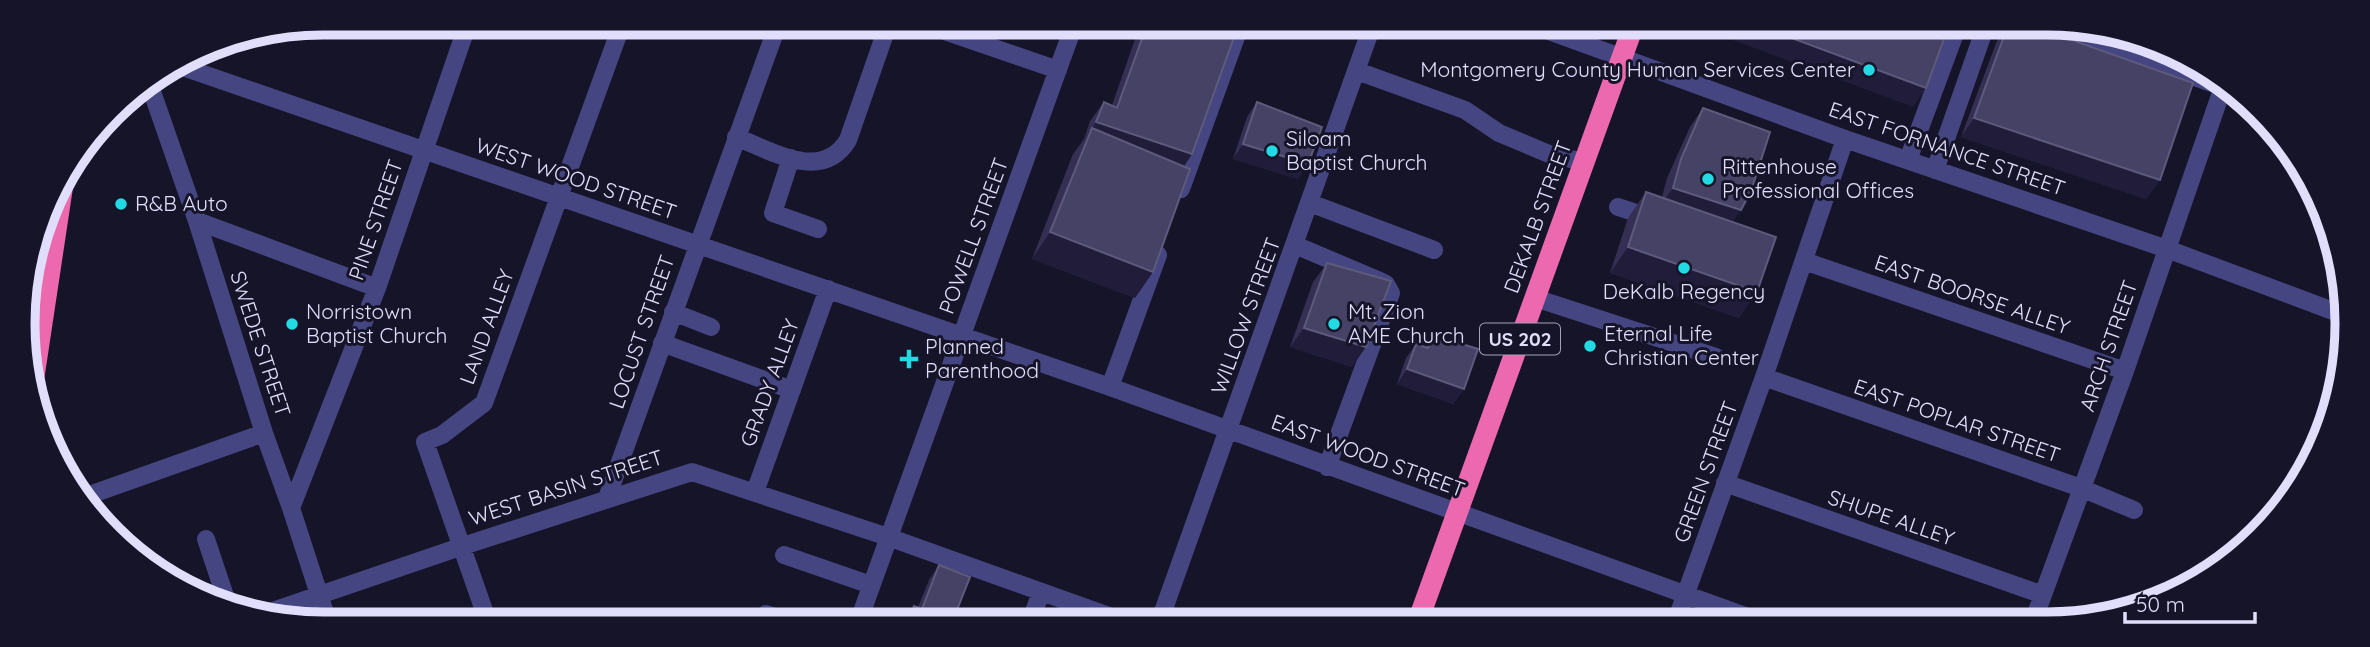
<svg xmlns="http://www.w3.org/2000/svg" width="2370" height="647" font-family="Quicksand,sans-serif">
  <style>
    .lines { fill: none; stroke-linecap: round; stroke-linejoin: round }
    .minor { stroke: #454681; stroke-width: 18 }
    .highway { stroke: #ec68af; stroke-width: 21 }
    .wall { fill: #342f53 }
    .shaded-wall { fill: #201c3a }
    .building { fill: #464265; stroke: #5e5a7c; stroke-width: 2 }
    .poi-dot { fill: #22dae3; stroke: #161428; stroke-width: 2.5 }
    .labels { text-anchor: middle; stroke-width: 6; stroke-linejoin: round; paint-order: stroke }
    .shield { fill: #161428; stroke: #a3a1bc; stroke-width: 2 }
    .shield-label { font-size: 19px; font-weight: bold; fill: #e0defb }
    .poi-label { font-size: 21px; fill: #e0defb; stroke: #161428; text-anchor: start }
    .street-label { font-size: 21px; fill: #e0defb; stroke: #161428 }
    .rim { fill: none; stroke: #e0defb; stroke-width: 9 }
  </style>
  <rect width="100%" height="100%" fill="#161428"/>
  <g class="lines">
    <path class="minor" d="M927,25L1058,70
      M1538,27L1845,139L2167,249L2341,314
      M2055,28L2223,87
      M177,65L1110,387L1759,621
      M1357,71L1465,110L1499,133L1549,154L1584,162
      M149,83L197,221L264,433L291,508L327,619
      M736,137C772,151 822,183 848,140L888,25
      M791,158L773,213L818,229
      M1908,160L1957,28
      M1935,170L1985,28
      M1181,189L1240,26
      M1310,203L1434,250
      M1618,207L1655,219
      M197,221L377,288
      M1295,245L1380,281L1386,284L1391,293L1327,467
      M1804,261L2125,371
      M1535,298L1716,357
      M673,312L711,327
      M662,343L792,390
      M1764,377L2081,488L2134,510
      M1110,387L1158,255
      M1725,483L2043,595
      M755,492L828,289
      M81,498L264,433
      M607,498L778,24
      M291,508L377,288L468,23
      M206,539L228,605
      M784,555L871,585
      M766,614L782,619
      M258,616L463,546L692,472L888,537L1120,620
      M487,619L425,442L442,435L484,403L622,24
      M859,620L1074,25
      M1031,620L1041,592
      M1160,620L1372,26
      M1676,621L1764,377L1845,139
      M2033,622L2125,371L2224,84"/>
    <path class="highway" d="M32,390L64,177
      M1418,621L1633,27"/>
  </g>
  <path class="wall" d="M1140,25L1238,26L1192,154L1184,166L1135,298L1032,259L1073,154L1084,139L1090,121L1104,102L1112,105Z
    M2004,28H2038L2160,180L2146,199L1961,137L1998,38Z
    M1257,102L1308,164L1298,179L1233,159L1247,117Z
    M1703,108L1741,210L1733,221L1739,318L1610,273L1628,218L1646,192L1662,197L1667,178L1690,127Z
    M1327,263L1352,367L1290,347L1313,282Z
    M1432,338L1448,343L1451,340L1464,389L1453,404L1397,384L1406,358L1416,344L1425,347Z
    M939,565L953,620L918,607L929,580Z
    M914,606L909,620H905Z"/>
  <path class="shaded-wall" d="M1714,27H1762L1926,88L1913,107L1711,32Z
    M1974,118L2160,180L2146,199L1961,137Z
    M1096,122L1192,154L1179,174L1091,131Z
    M1243,144L1308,164L1298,179L1233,159Z
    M1673,188L1741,210L1727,229L1659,207Z
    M1050,232L1153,272L1135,298L1032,259Z
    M1628,247L1757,292L1739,318L1610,273Z
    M1304,328L1366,347L1352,367L1290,347Z
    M1407,369L1464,389L1453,404L1397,384Z"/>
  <path class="building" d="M1147,25L1238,26L1192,154L1096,122L1104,102L1117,108Z
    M1762,27L1948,28L1926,88Z
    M2007,28H2038L2193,83L2160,180L1974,118Z
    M1257,102L1322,127L1308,164L1243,144Z
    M1703,108L1770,132L1751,191L1741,210L1673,188L1681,159Z
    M1092,128L1190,169L1153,272L1050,232Z
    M1646,192L1776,237L1757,292L1628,247Z
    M1327,263L1391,281L1366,347L1304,328Z
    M1432,338L1449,343L1451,340L1463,341L1465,345L1478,349L1464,389L1407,369L1416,344L1428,348Z
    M939,565L970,577L953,620H909L914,606L922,609Z"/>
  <g class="poi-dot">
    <circle cx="1869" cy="70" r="7"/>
    <circle cx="1272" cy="151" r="7"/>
    <circle cx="1708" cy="179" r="7"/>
    <circle cx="121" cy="204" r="7"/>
    <circle cx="1684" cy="268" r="7"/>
    <circle cx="292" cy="324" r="7"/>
    <circle cx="1334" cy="324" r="7"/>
    <circle cx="1590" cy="346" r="7"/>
    <path d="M905.5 348.5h7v7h7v7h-7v7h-7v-7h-7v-7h7z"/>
  </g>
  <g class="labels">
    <rect class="shield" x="1480" y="323.5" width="80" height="31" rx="5"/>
    <g class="shield-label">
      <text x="1520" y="346">US 202</text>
    </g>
    <g class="poi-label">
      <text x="1855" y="77" text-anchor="end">Montgomery County Human Services Center</text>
      <text x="1286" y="146">Siloam<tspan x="1286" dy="24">Baptist Church</tspan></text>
      <text x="1722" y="174">Rittenhouse<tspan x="1722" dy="24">Professional Offices</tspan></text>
      <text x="135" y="211">R&amp;B Auto</text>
      <text x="1684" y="299" text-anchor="middle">DeKalb Regency</text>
      <text x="306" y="319">Norristown<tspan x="306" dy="24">Baptist Church</tspan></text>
      <text x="1348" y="319">Mt. Zion<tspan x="1348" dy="24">AME Church</tspan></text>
      <text x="1604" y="341">Eternal Life<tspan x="1604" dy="24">Christian Center</tspan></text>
      <text x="925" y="354">Planned<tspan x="925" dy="24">Parenthood</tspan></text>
    </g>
    <g class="street-label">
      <text transform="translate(1947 149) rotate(19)" y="7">EAST FORNANCE STREET</text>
      <text transform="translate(576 179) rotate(19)" y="7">WEST WOOD STREET</text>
      <text transform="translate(1538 217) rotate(-70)" y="7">DEKALB STREET</text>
      <text transform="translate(376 220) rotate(-71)" y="7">PINE STREET</text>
      <text transform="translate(974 236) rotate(-70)" y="7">POWELL STREET</text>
      <text transform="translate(1972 295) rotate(19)" y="7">EAST BOORSE ALLEY</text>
      <text transform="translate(1246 316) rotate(-70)" y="7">WILLOW STREET</text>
      <text transform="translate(487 327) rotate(-70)" y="7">LAND ALLEY</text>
      <text transform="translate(642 332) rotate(-71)" y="7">LOCUST STREET</text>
      <text transform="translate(260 344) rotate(72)" y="7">SWEDE STREET</text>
      <text transform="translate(2109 346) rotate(-71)" y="7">ARCH STREET</text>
      <text transform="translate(770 383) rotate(-70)" y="7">GRADY ALLEY</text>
      <text transform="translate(1957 421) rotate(19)" y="7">EAST POPLAR STREET</text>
      <text transform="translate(1368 456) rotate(20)" y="7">EAST WOOD STREET</text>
      <text transform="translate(1706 472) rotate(-70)" y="7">GREEN STREET</text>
      <text transform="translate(566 488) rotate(-18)" y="7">WEST BASIN STREET</text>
      <text transform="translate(1891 518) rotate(19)" y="7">SHUPE ALLEY</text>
    </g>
  </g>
  <path d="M0 0H2370V647H0ZM323 35H2047A288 288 0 0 1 2335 323V324A288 288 0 0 1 2047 612H323A288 288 0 0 1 35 324V323A288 288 0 0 1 323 35Z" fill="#161428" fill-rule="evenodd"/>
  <path class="rim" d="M323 35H2047A288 288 0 0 1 2335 323V324A288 288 0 0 1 2047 612H323A288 288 0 0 1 35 324V323A288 288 0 0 1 323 35Z"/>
  <path d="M2125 612v10h130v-10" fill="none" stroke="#e0defb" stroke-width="3.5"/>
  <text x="2136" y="612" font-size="21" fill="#e0defb" stroke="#161428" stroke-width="5" paint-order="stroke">50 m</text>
</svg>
